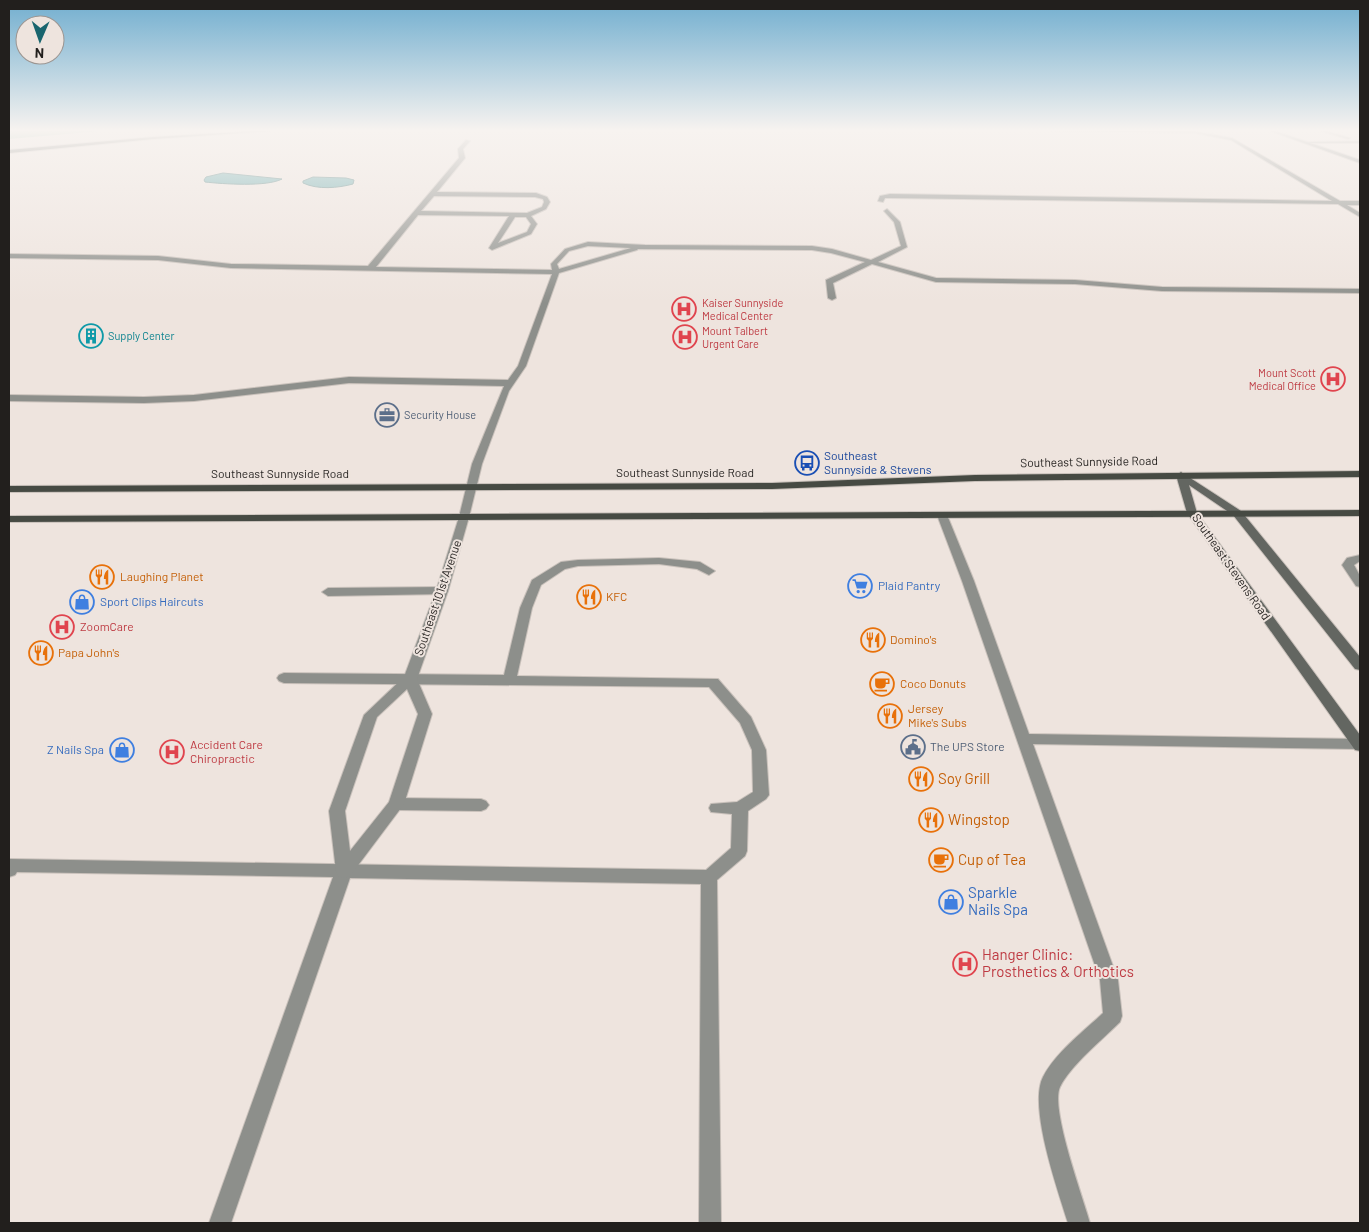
<svg xmlns="http://www.w3.org/2000/svg" width="1369" height="1232" font-family="Barlow,sans-serif">
  <style>
    .forest { fill: #7fb69a }
    .water { fill: #60a6a9; stroke: #4d7e7f }
    .lines { fill: none; stroke-linecap: round; stroke-linejoin: round }
    .service-casing { stroke: #c9c1bb; stroke-width: 2 }
    .minor-casing { stroke: #c9c1bb; stroke-width: 2 }
    .tertiary-casing { stroke: #c9c1bb; stroke-width: 2 }
    .secondary-casing { stroke: #c9c1bb; stroke-width: 2 }
    .primary-casing { stroke: #c9c1bb; stroke-width: 2 }
    .service { fill: #8d8f8b; fill-rule: evenodd }
    .minor { fill: #8d8f8b; fill-rule: evenodd }
    .tertiary { fill: #8d8f8b; fill-rule: evenodd }
    .secondary { fill: #636661; fill-rule: evenodd }
    .primary { fill: #464a43; fill-rule: evenodd }
    .labels { text-anchor: middle; stroke-width: 4; stroke-linejoin: round; paint-order: stroke }
    .far-health-label { font-size: 11px; fill: #be3a42; stroke: #eee4de; text-anchor: start }
    .far-culture-label { font-size: 11px; fill: #0d838f; stroke: #eee4de; text-anchor: start }
    .far-service-label { font-size: 11px; fill: #4e5e75; stroke: #eee4de; text-anchor: start }
    .transit-label { font-size: 12px; fill: #164399; stroke: #eee4de; text-anchor: start }
    .street-label { font-size: 12px; fill: #221f1d; stroke: #eee4de }
    .food-label { font-size: 12px; fill: #c56008; stroke: #eee4de; text-anchor: start }
    .shop-label { font-size: 12px; fill: #366cbe; stroke: #eee4de; text-anchor: start }
    .health-label { font-size: 12px; fill: #be3a42; stroke: #eee4de; text-anchor: start }
    .service-label { font-size: 12px; fill: #4e5e75; stroke: #eee4de; text-anchor: start }
    .near-food-label { font-size: 15px; fill: #c56008; stroke: #eee4de; text-anchor: start }
    .near-shop-label { font-size: 15px; fill: #366cbe; stroke: #eee4de; text-anchor: start }
    .near-health-label { font-size: 15px; fill: #be3a42; stroke: #eee4de; text-anchor: start }
  </style>
  <rect width="100%" height="100%" fill="#eee4de"/>
  <path class="forest" d="M9,131H101L9,139Z"/>
  <path class="water" d="M223,173L282,179C267,187 223,184 205,182L204,180L206,177Z
    M313,177L346,178L354,180L353,184C338,188 318,190 303,183V181Z"/>
  <g class="lines">
    <g class="service-casing">
      <path id="service" d="M1048,131H1194L1232,138L1340,201H1360V205H1347L1360,213V217L1338,204L890,198H885L883,202L878,201L880,196L890,194L1332,201L1231,140L1194,133Z
        M1320,131H1326L1350,138L1348,139Z
        M466,140L470,141L463,149L465,158L437,192L536,193L547,197L550,202L546,209L531,216L537,224L531,234L492,250L489,248L509,216L418,215L376,267L552,270L551,264L565,249L588,242L645,245L812,246L832,249L871,260L901,246L894,222L884,211L887,209L900,222L907,247L878,262L936,278L1075,280L1162,287L1360,289V293L1162,291L1075,284L936,282L872,264L833,283L836,298L832,300L828,298L826,280L865,262L831,253L812,250L638,249L637,250L559,273L526,366L509,391L482,464L469,517L464,520L459,517L472,464L504,386L349,383L194,401L144,403L9,401V395L144,397L194,395L349,377L508,380L518,366L552,274L231,268L158,260L9,258V254L158,256L231,264L368,266L459,158L458,149ZM434,196L535,197L543,199L544,202L542,207L527,213L421,211ZM515,217H526L531,224L527,232L498,243ZM588,246L631,248L559,269L557,264L569,251Z
        M1360,141V143H1308L1310,142Z
        M942,512L947,515L974,581L1029,734L1360,739L1359,749L1033,744L1118,980L1122,1016L1120,1022C1103,1039 1070,1066 1060,1087C1050,1109 1083,1197 1090,1223H1068C1058,1191 1028,1106 1043,1077C1056,1052 1083,1032 1103,1013L1100,980L962,581L937,515Z
        M1360,555V561L1354,565L1360,576V587L1356,586L1342,565L1347,558Z
        M659,558L700,562L715,571L709,575L697,569L659,564L578,566L565,569L541,585L532,608L517,676L718,679L751,717L766,750L769,795L766,799L748,811L747,851L745,856L717,880L721,1223H699L701,884L350,878L231,1223H209L333,877L17,872L15,875L9,877V859L706,870L731,848L732,814L711,812L709,808L711,804L737,802L753,792L752,750L740,723L709,687L284,683L279,681L277,678L279,675L284,673L504,675L520,608L532,580L561,562L578,560Z
        M442,587L446,588L448,591L446,594L328,596L322,592L328,588Z
        M396,798L481,799L486,801L489,805L486,809L481,811L396,810L391,808L388,804L391,800Z"/>
    </g>
    <g class="minor-casing">
      <path id="minor" d="M464,514L469,517L448,591L417,679L432,714L404,804L350,876L344,878L338,876L336,871L329,811L364,715L404,677L436,591L459,517ZM407,689L418,714L389,802L350,851L345,811L377,717Z"/>
    </g>
    <g class="tertiary-casing">
      <path id="tertiary" d="M1270,131H1275L1360,160V163Z"/>
    </g>
    <g class="secondary-casing">
      <path id="secondary" d="M252,131H271L153,139L9,153V150L153,137Z
        M1181,472L1241,511L1360,657V670L1355,669L1233,515L1189,485L1197,513L1360,735V751L1355,750L1187,513L1176,475Z"/>
    </g>
    <g class="primary-casing">
      <path id="primary" d="M1360,471V477L975,481L772,489L9,492V486L772,483L975,475Z
        M1360,510V516L9,522V516Z"/>
    </g>
    <use href="#service" class="service"/>
    <use href="#minor" class="minor"/>
    <use href="#tertiary" class="tertiary"/>
    <use href="#secondary" class="secondary"/>
    <use href="#primary" class="primary"/>
  </g>
  <linearGradient id="sky" x2="0" y2="1"><stop stop-color="#71aecf"/><stop offset="0.43" stop-color="#f7f3f0"/><stop offset="1" stop-color="#f7f3f0" stop-opacity="0"/></linearGradient>
  <rect width="1369" height="303" fill="url(#sky)"/>
  <defs>
    <g id="hospital-ring" transform="scale(1.25)"><circle r="9.5" fill="#eee4de" stroke="#e0444e" stroke-width="1.5"/><path d="M-5-5h3v3.5h4V-5h3V5h-3V1.5h-4V5h-3Z" fill="#e0444e"/></g>
    <g id="building-ring" transform="scale(1.25)"><circle r="9.5" fill="#eee4de" stroke="#0f9aa8" stroke-width="1.5"/><path d="M-4-6H4V6H1V3H-1V6H-4ZM-2.5-4.3h1.7v1.8h-1.7ZM.8-4.3h1.7v1.8H.8ZM-2.5-1h1.7V.8h-1.7ZM.8-1h1.7V.8H.8Z" fill="#0f9aa8"/></g>
    <g id="office-ring" transform="scale(1.25)"><circle r="9.5" fill="#eee4de" stroke="#5c6f8a" stroke-width="1.5"/><path d="M-6-3h4V-5.5h4V-3h4V5H-6ZM-1-4.5V-3h2v-1.5ZM-6 0V1H6V0Z" fill="#5c6f8a"/></g>
    <g id="bus-ring" transform="scale(1.25)"><circle r="9.5" fill="#eee4de" stroke="#1a4fb4" stroke-width="1.5"/><path d="M-5-6H5V4H4V6H2V4H-2V6H-4V4H-5ZM-3.5-4V0h7V-4ZM-3.5 1.2v1.5H-2V1.2ZM2 1.2v1.5H3.5V1.2Z" fill="#1a4fb4"/></g>
    <g id="restaurant-ring" transform="scale(1.25)"><circle r="9.5" fill="#eee4de" stroke="#e8710a" stroke-width="1.5"/><path d="M-5-6h1v4h1v-4h1v4h1v-4h1v5L-1.5 .5V6h-2V.5L-5-1ZM5-6V6H3V1.5H1.5Q1.5-4 5-6Z" fill="#e8710a"/></g>
    <g id="supermarket-ring" transform="scale(1.25)"><circle r="9.5" fill="#eee4de" stroke="#3f7fe0" stroke-width="1.5"/><path d="M-6-5.5h2.5l.6 2H6L4.5 2H-2.5L-4.4-4H-6ZM-1.5 3.2a1.3 1.3 0 1 0 .1 0ZM3 3.2a1.3 1.3 0 1 0 .1 0Z" fill="#3f7fe0"/></g>
    <g id="shop-ring" transform="scale(1.25)"><circle r="9.5" fill="#eee4de" stroke="#3f7fe0" stroke-width="1.5"/><path d="M-5-2.5h2.3a2.7 3.5 0 0 1 5.4 0H5L5.5 6h-11ZM-1.5-2.5h3a1.5 2.3 0 0 0-3 0Z" fill="#3f7fe0"/></g>
    <g id="cafe-ring" transform="scale(1.25)"><circle r="9.5" fill="#eee4de" stroke="#e8710a" stroke-width="1.5"/><path d="M-5.5-4.5H6V0H3Q3 3.5 0 3.5H-2.5Q-5.5 3.5-5.5 0ZM3-3.2v2h1.7v-2ZM-6 4.5H4V6H-6Z" fill="#e8710a"/></g>
    <g id="civic-ring" transform="scale(1.25)"><circle r="9.5" fill="#eee4de" stroke="#5c6f8a" stroke-width="1.5"/><path d="M-.6-6.5H3V-4.5H.6V-3L4-1V1h2V6H-6V1h2V-1L-.6-3ZM-1.2 2.5V6h2.4V2.5Z" fill="#5c6f8a"/></g>
  </defs>
  <g fill-rule="evenodd">
    <use href="#hospital-ring" x="684" y="309"/>
    <use href="#building-ring" x="91" y="336"/>
    <use href="#hospital-ring" x="685" y="337"/>
    <use href="#hospital-ring" x="1333" y="379"/>
    <use href="#office-ring" x="387" y="415"/>
    <use href="#bus-ring" x="807" y="463"/>
    <use href="#restaurant-ring" x="102" y="577"/>
    <use href="#supermarket-ring" x="860" y="586"/>
    <use href="#restaurant-ring" x="589" y="597"/>
    <use href="#shop-ring" x="82" y="602"/>
    <use href="#hospital-ring" x="62" y="627"/>
    <use href="#restaurant-ring" x="873" y="640"/>
    <use href="#restaurant-ring" x="41" y="653"/>
    <use href="#cafe-ring" x="882" y="684"/>
    <use href="#restaurant-ring" x="890" y="716"/>
    <use href="#civic-ring" x="913" y="747"/>
    <use href="#shop-ring" x="122" y="750"/>
    <use href="#hospital-ring" x="172" y="752"/>
    <use href="#restaurant-ring" x="921" y="779"/>
    <use href="#restaurant-ring" x="931" y="820"/>
    <use href="#cafe-ring" x="941" y="860"/>
    <use href="#shop-ring" x="951" y="902"/>
    <use href="#hospital-ring" x="965" y="964"/>
  </g>
  <g class="labels">
    <g class="far-health-label">
      <text x="702" y="307">Kaiser Sunnyside<tspan x="702" dy="13">Medical Center</tspan></text>
      <text x="702" y="335">Mount Talbert<tspan x="702" dy="13">Urgent Care</tspan></text>
      <text x="1316" y="377" text-anchor="end">Mount Scott<tspan x="1316" dy="13">Medical Office</tspan></text>
    </g>
    <g class="far-culture-label">
      <text x="108" y="340">Supply Center</text>
    </g>
    <g class="far-service-label">
      <text x="404" y="419">Security House</text>
    </g>
    <g class="transit-label">
      <text x="824" y="460">Southeast<tspan x="824" dy="14">Sunnyside &amp; Stevens</tspan></text>
    </g>
    <g class="street-label">
      <text transform="translate(1089 462) rotate(-1)" y="4">Southeast Sunnyside Road</text>
      <text x="685" y="477">Southeast Sunnyside Road</text>
      <text x="280" y="478">Southeast Sunnyside Road</text>
      <text transform="translate(1231 567) rotate(55)" y="4">Southeast Stevens Road</text>
      <text transform="translate(438 598) rotate(-71)" y="4">Southeast 101st Avenue</text>
    </g>
    <g class="food-label">
      <text x="120" y="581">Laughing Planet</text>
      <text x="606" y="601">KFC</text>
      <text x="890" y="644">Domino's</text>
      <text x="58" y="657">Papa John's</text>
      <text x="900" y="688">Coco Donuts</text>
      <text x="908" y="713">Jersey<tspan x="908" dy="14">Mike's Subs</tspan></text>
    </g>
    <g class="shop-label">
      <text x="878" y="590">Plaid Pantry</text>
      <text x="100" y="606">Sport Clips Haircuts</text>
      <text x="104" y="754" text-anchor="end">Z Nails Spa</text>
    </g>
    <g class="health-label">
      <text x="80" y="631">ZoomCare</text>
      <text x="190" y="749">Accident Care<tspan x="190" dy="14">Chiropractic</tspan></text>
    </g>
    <g class="service-label">
      <text x="930" y="751">The UPS Store</text>
    </g>
    <g class="near-food-label">
      <text x="938" y="784">Soy Grill</text>
      <text x="948" y="825">Wingstop</text>
      <text x="958" y="865">Cup of Tea</text>
    </g>
    <g class="near-shop-label">
      <text x="968" y="898">Sparkle<tspan x="968" dy="17">Nails Spa</tspan></text>
    </g>
    <g class="near-health-label">
      <text x="982" y="960">Hanger Clinic:<tspan x="982" dy="17">Prosthetics &amp; Orthotics</tspan></text>
    </g>
  </g>
  <rect width="1369" height="1232" fill="none" stroke="#221f1d" stroke-width="20"/>
  <g transform="translate(40 40) rotate(182)"><circle r="24" fill="#eee4de" stroke="#9c9591"/>
  <path d="M0-4L9 19L0 12L-9 19Z" fill="#19656e"/>
  <text y="-8" font-size="14" font-weight="bold" text-anchor="middle" fill="#221f1d">N</text>
  </g>
</svg>
